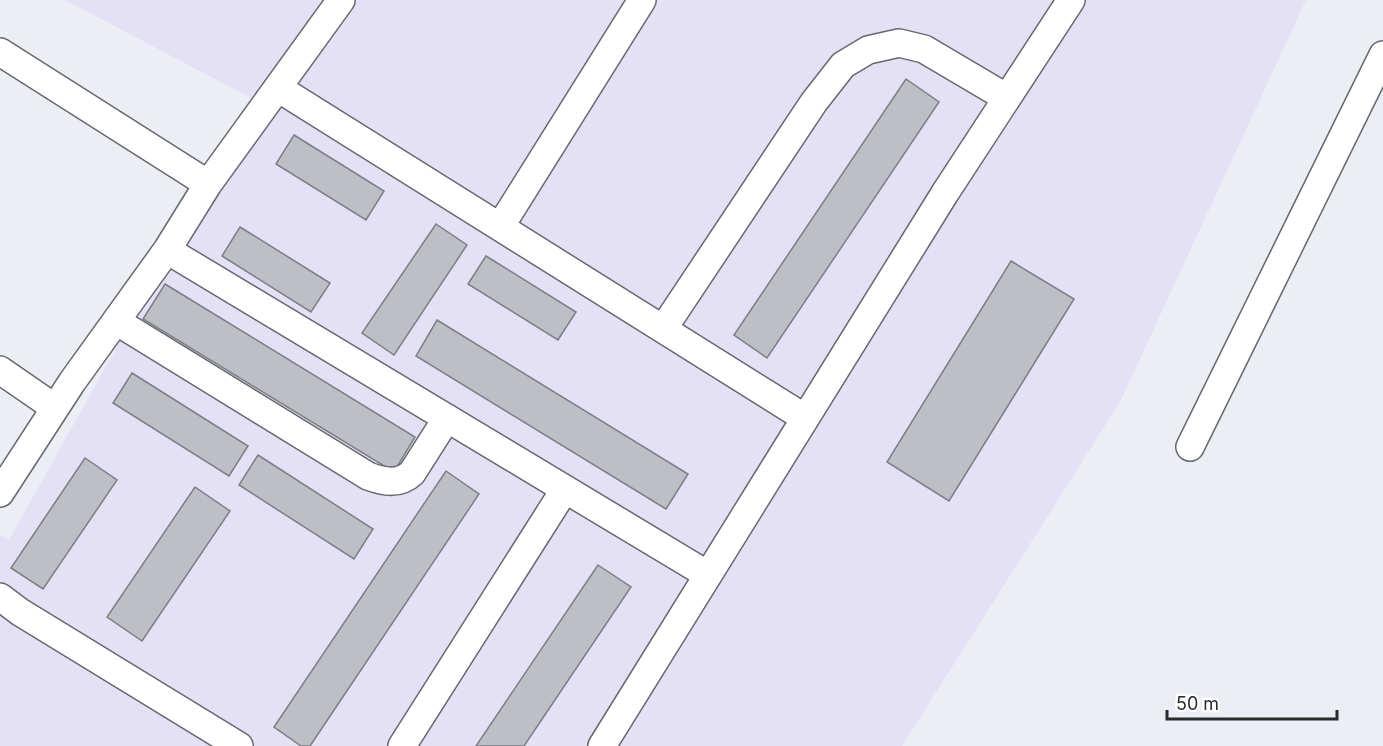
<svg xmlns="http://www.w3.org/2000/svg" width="1383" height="746" font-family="Inter,sans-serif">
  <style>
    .industrial { fill: #e4e1f7 }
    .building { fill: #bcbfc5; stroke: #7b7e84; stroke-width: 1.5 }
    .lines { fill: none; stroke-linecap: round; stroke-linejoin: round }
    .minor-casing { stroke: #65686d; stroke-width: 30 }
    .minor { stroke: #fff; stroke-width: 27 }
  </style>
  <rect width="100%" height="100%" fill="#ebeef4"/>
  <path class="industrial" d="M65,0H1306L1120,402L902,746H0V535L9,540L255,100Z"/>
  <path class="building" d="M906,79L939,102L767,358L734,335Z
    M294,135L384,191L366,220L276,164Z
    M436,224L467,245L394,355L362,333Z
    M240,227L330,283L311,312L222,256Z
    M486,256L576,312L558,340L468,284Z
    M1011,261L1074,299L949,501L887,462Z
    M165,284L415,437L394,472L143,319Z
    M437,320L688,474L666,509L416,356Z
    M132,373L248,446L229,476L113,403Z
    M258,455L373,529L354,559L239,485Z
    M85,458L117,480L43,589L11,568Z
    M446,471L479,494L310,746H301L274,727Z
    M195,487L230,511L142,641L107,617Z
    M598,565L631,587L524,746H476Z"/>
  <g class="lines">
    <g class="minor-casing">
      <path id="minor" d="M0,52L208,184
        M278,88L805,418
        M500,227L642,0
        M167,250L708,575
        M116,321L368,476C384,482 399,485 412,473L447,418
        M663,329L814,102L843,65L868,50L899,43L924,49L1007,98
        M0,370L55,408
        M1190,447L1383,55
        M0,493L72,382L167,250L208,184L341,0
        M0,597L20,612L239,746
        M402,746L565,489
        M602,746L945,193L1071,0"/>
    </g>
    <use href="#minor" class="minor"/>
  </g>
  <path d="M1167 710v9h170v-9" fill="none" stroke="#292b2d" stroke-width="3"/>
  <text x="1176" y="710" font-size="18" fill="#292b2d" stroke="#ffffff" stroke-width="4.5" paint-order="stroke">50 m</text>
</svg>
